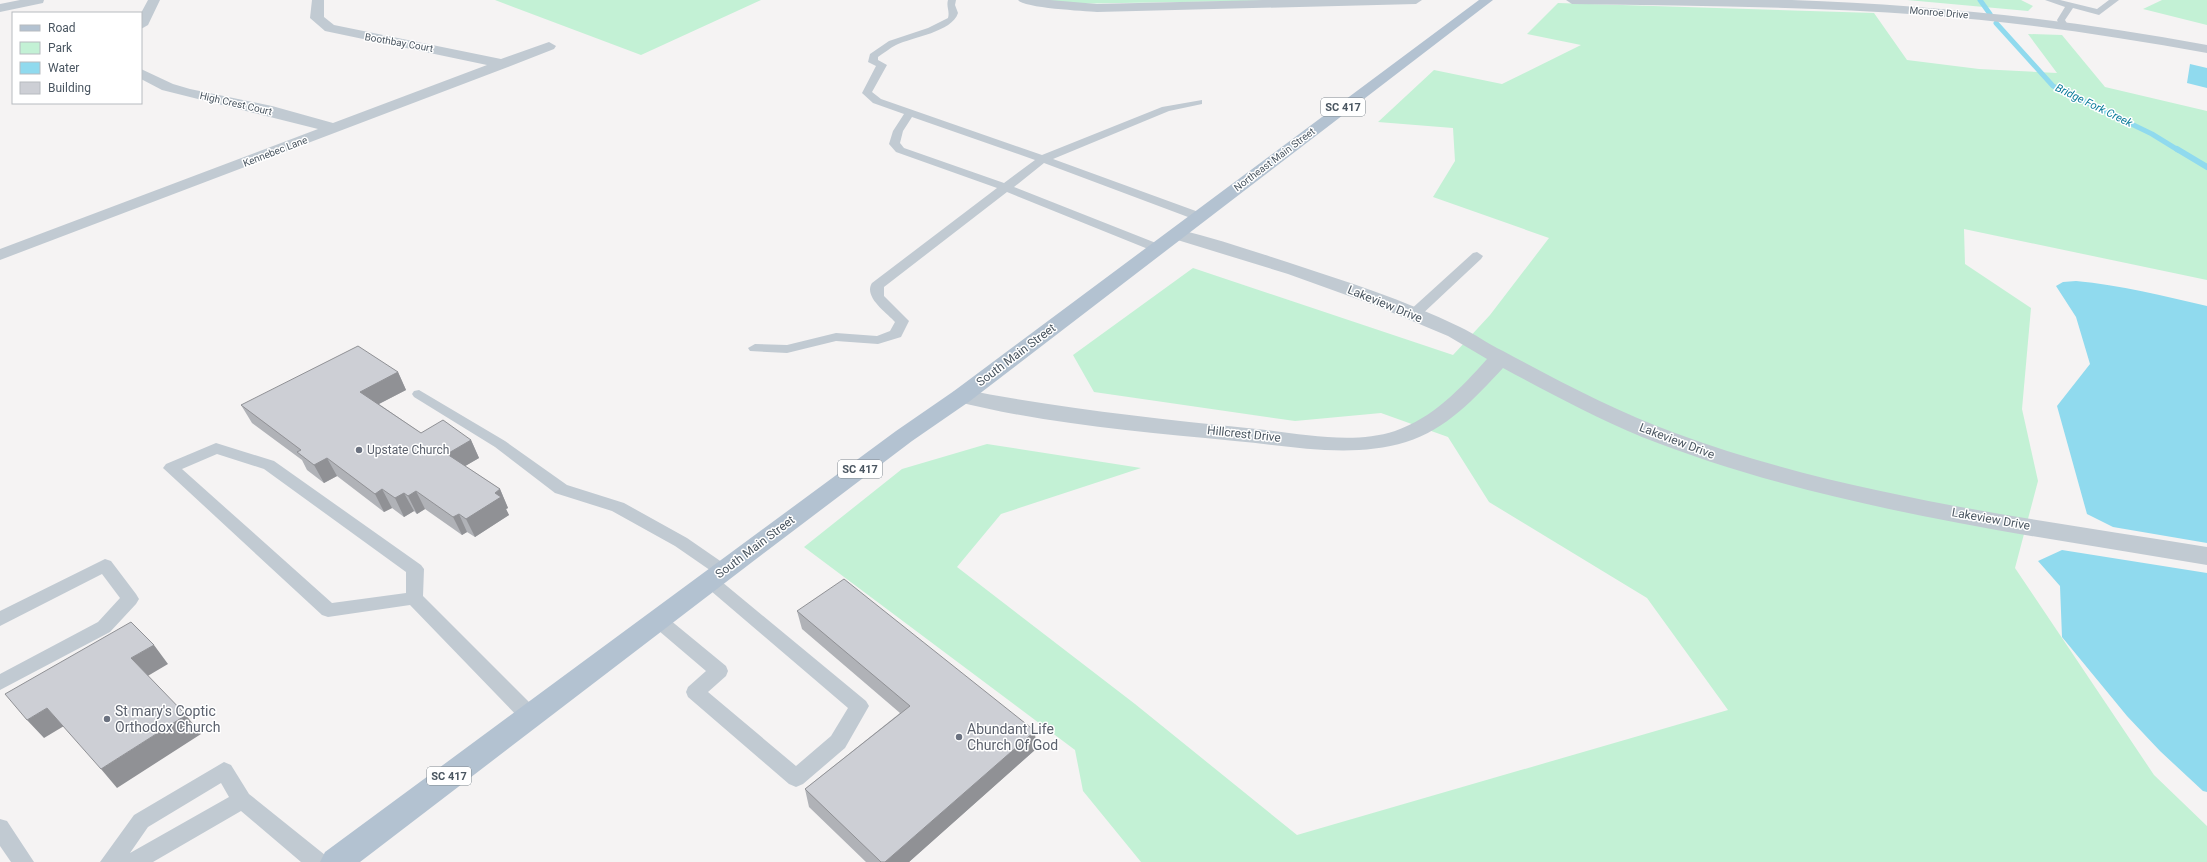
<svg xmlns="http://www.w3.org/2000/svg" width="2207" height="862" font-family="Roboto,sans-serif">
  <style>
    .green { fill: #c3f1d5 }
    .water { fill: #90daee }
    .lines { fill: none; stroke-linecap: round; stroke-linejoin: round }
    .stream-far1 { stroke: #90daee; stroke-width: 5 }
    .stream { stroke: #90daee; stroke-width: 6 }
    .lane { fill: #c1cad2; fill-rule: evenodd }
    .street { fill: #c1cad2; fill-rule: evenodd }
    .primary { fill: #b3c2d1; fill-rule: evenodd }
    .wall { fill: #b0b2b7 }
    .shaded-wall { fill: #909195 }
    .building { fill: #cdcfd5; stroke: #909195 }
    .worship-dot { fill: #6b7280; stroke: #fff; stroke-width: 1.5 }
    .labels { text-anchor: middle; stroke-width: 3; stroke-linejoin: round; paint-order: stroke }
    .far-street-label { font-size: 10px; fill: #4a5661; stroke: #fff }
    .far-water-label { font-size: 11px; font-style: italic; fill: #0c7c9b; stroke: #fff }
    .shield { fill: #fff; stroke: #808990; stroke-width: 1 }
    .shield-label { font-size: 11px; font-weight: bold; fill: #4a5661 }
    .street-label { font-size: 12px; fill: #4a5661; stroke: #fff }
    .worship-label { font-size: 12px; fill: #5b616d; stroke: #fff; text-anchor: start }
    .near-worship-label { font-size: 14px; fill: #5b616d; stroke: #fff; text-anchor: start }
  </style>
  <rect width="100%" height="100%" fill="#f5f3f3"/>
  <path class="green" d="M495,0H761L641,55Z
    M1046,0H1307L1060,4Z
    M1907,0H2021L2033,6L2028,11Z
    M2162,0H2207V25L2143,9Z
    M1558,3L1874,13L1907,60L1979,69L2057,73L2028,34L2062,35L2105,87L2207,111V280L1964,229L1965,264L2031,308L2022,409L2038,481L2015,568L2154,775L2207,826V862H1141L1083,791L1075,750L804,547L902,469L987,444L1141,468L1001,514L957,567L1135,704L1297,835L1728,710L1647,598L1489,502L1448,437L1381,413L1295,421L1094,392L1073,355L1193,268L1453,355L1490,315L1549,238L1433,197L1455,161L1453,128L1378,122L1434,70L1502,84L1581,45L1527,34Z"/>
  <path class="water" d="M2190,64L2207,68V88L2187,83Z
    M2076,281C2120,285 2164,296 2207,306V543L2113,527L2087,514L2057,406L2090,364L2076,317L2056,286L2063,282Z
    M2062,550L2207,573V792L2203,791L2160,751L2127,716L2062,637L2060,586L2038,561Z"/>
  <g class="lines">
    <path class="stream-far1" d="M1980,0L1990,14
      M1996,23L2053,86L2152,134L2178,150"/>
    <path class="stream" d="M2177,149L2207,167"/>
    <path class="lane" d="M948,0H956L955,5L958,13C952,32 913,37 896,45C890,48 884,53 878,57V60L887,65L872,92L881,99L1042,155L1162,107L1202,100V104L1169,111L1053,159L1204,214L1206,217L1200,221L1196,220L1044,163L1014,187L1161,245L1163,248L1161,251H1153L1007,192L884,287V296L909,321L901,337L878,344L836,341L787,353L750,351L748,348L755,344L787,345L836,333L877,336L890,331L895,322C887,313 863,297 872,283L997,188L896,152L889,144L893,131L904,114L873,103L862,93L876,66L868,62L870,54L889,41L928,28L948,18C950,11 946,7 948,0ZM912,117L1035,160L1004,183L904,148L900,143L903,131Z
      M2045,0H2060L2097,9L2109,0H2119L2099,15L2073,8L2065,20L2068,25L2063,28L2060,27L2057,20L2065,7Z
      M1477,252L1483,256L1481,259L1418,318H1408L1406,315L1408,312L1473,253Z
      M419,390L505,441L567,485L624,503L687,538L729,567L732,571L729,575L723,577L717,575L675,546L612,511L555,493L495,447L414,397L412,394L414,391Z
      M216,443L274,461L421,565L424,569L423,596L537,710L540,716L537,722L530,724L523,722L410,605L328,617L322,615L163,468L166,464ZM217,454L264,469L406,572V593L332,603L182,469Z
      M105,559L111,561L136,594L139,599L136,604L110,632L0,690V674L98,622L120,598L102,574L0,626V611Z
      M710,575L716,577L866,701L869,706L845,748L803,784L796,787L789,784L688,697L686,692L688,687L706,671L652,625L649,620L652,615L658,613L664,615L726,666L728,671L726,676L708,692L796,766L831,736L848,708L704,585L701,581L704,577Z
      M224,762L231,765L249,794L325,855L328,862H301L241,811L153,862H100L134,815ZM221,783L229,797L130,853L148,827Z
      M0,819L7,821L34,862H11L0,846Z"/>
    <path class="street" d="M20,0H44L43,3L0,12V4Z
      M148,0H160L148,25L141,29V13Z
      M312,0H324V17L334,25L501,59L549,42L556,46L554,49L508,67L0,260V249L318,129L162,90L141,79V69L173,84L190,89L272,106L333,123L487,65L325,31L310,18Z
      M1018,0H1050L1097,4L1263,0H1422L1416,4L1097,12C1085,11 1023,8 1018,0Z
      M1566,0C1641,0 1717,0 1792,0C1932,5 2070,19 2207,45V53C2113,36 2019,22 1924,15C1807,6 1690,6 1572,4Z
      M1177,229C1214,238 1250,250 1287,262C1345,281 1405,300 1460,327C1475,334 1488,344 1503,351C1559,381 1615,411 1675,433C1846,496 2028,518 2207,547V565C2017,533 1822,508 1642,437C1594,417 1548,392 1503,368C1475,398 1446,430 1406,442C1350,459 1292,446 1235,441C1142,432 1046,424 954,401L951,396L954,391L962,389C1056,408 1152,418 1247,428C1294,432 1349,446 1395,431C1433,418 1461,388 1487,359L1448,336L1374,305L1288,274L1171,238L1168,234L1171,230Z"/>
    <path class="primary" d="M1479,0H1493L970,401L912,441L768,550L360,862H320L325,852L896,431L954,391Z"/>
  </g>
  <path class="wall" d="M398,372L406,390L379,404L421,433L471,440L479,458L465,466L500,489L508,508L506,509L509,515L475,537L467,532L462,535L425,509L417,514L414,511L404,517L392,508L384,512L337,476L324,483L307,470L302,460L252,423L241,405Z
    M797,611L1036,749L909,862H866L809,807L805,789L900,713L802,629Z"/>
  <path class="shaded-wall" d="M398,372L406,390L369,409L360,392Z
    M471,440L479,458L455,472L447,454Z
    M327,458L337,476L324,483L314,465Z
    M382,489L392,508L384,512L375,494Z
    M500,489L508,508L506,509L509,515L475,537L466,519L495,493Z
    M416,491L425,509L417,514L408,496Z
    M404,493L414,511L404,517L395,498Z
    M459,514L467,532L462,535L453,517Z
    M154,645L168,664L146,677L131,658Z
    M47,708L64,726L44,738L27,720Z
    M186,715L201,734L117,788L101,769Z
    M1035,731L1036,749L909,862H885Z"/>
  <path class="building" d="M358,346L398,372L360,392L421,433L443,420L471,440L447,454L500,489L495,493L501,497L466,519L459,514L453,517L416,491L408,496L404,493L395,498L382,489L375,494L327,458L314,465L297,452L301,450L241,405Z
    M844,579L1035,731L885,862H881L805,789L910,706L797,611Z
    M131,622L154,645L131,658L186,715L101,769L47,708L27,720L5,694Z"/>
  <g class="worship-dot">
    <circle cx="359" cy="450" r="4"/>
    <circle cx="107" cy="719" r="4"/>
    <circle cx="959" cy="737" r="4"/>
  </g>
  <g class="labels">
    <g class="far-street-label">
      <text transform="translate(1939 12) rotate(5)" y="4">Monroe Drive</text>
      <text transform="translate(399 42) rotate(10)" y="4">Boothbay Court</text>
      <text transform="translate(236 103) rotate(13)" y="4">High Crest Court</text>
      <text transform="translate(275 151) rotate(-21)" y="4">Kennebec Lane</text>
      <text transform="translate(1274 159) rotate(-37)" y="4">Northeast Main Street</text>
    </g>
    <g class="far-water-label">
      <text transform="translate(2094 105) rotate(26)" y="4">Bridge Fork Creek</text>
    </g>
    <g class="shield">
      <rect x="1321" y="98" width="44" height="18" rx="3"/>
      <rect x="838" y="460" width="44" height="18" rx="3"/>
      <rect x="427" y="767" width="44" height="18" rx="3"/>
    </g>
    <g class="shield-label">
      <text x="1343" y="111">SC 417</text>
      <text x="860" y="473">SC 417</text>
      <text x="449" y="780">SC 417</text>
    </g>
    <g class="street-label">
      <text transform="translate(1385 304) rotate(22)" y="4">Lakeview Drive</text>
      <text transform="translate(1016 355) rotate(-37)" y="4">South Main Street</text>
      <text transform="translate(1244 434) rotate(6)" y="4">Hillcrest Drive</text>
      <text transform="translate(1677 441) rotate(21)" y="4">Lakeview Drive</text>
      <text transform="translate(1991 519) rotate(10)" y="4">Lakeview Drive</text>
      <text transform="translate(755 547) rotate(-37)" y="4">South Main Street</text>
    </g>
    <g class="worship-label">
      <text x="367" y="454">Upstate Church</text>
    </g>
    <g class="near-worship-label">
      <text x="115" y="716">St mary's Coptic<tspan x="115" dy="16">Orthodox Church</tspan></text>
      <text x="967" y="734">Abundant Life<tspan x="967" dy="16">Church Of God</tspan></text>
    </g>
  </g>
  <rect x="12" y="12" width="130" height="92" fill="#ffffff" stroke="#b7bbc0"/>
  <rect x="20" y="25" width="20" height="6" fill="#b3c2d1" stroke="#b7bbc0"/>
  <text x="48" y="32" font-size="12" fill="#4a5661">Road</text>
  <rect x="20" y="42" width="20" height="12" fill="#c3f1d5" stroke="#b7bbc0"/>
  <text x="48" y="52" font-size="12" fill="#4a5661">Park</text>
  <rect x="20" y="62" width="20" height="12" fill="#90daee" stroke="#b7bbc0"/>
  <text x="48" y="72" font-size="12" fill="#4a5661">Water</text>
  <rect x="20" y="82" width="20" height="12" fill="#cdcfd5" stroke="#b7bbc0"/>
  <text x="48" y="92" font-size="12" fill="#4a5661">Building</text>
</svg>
